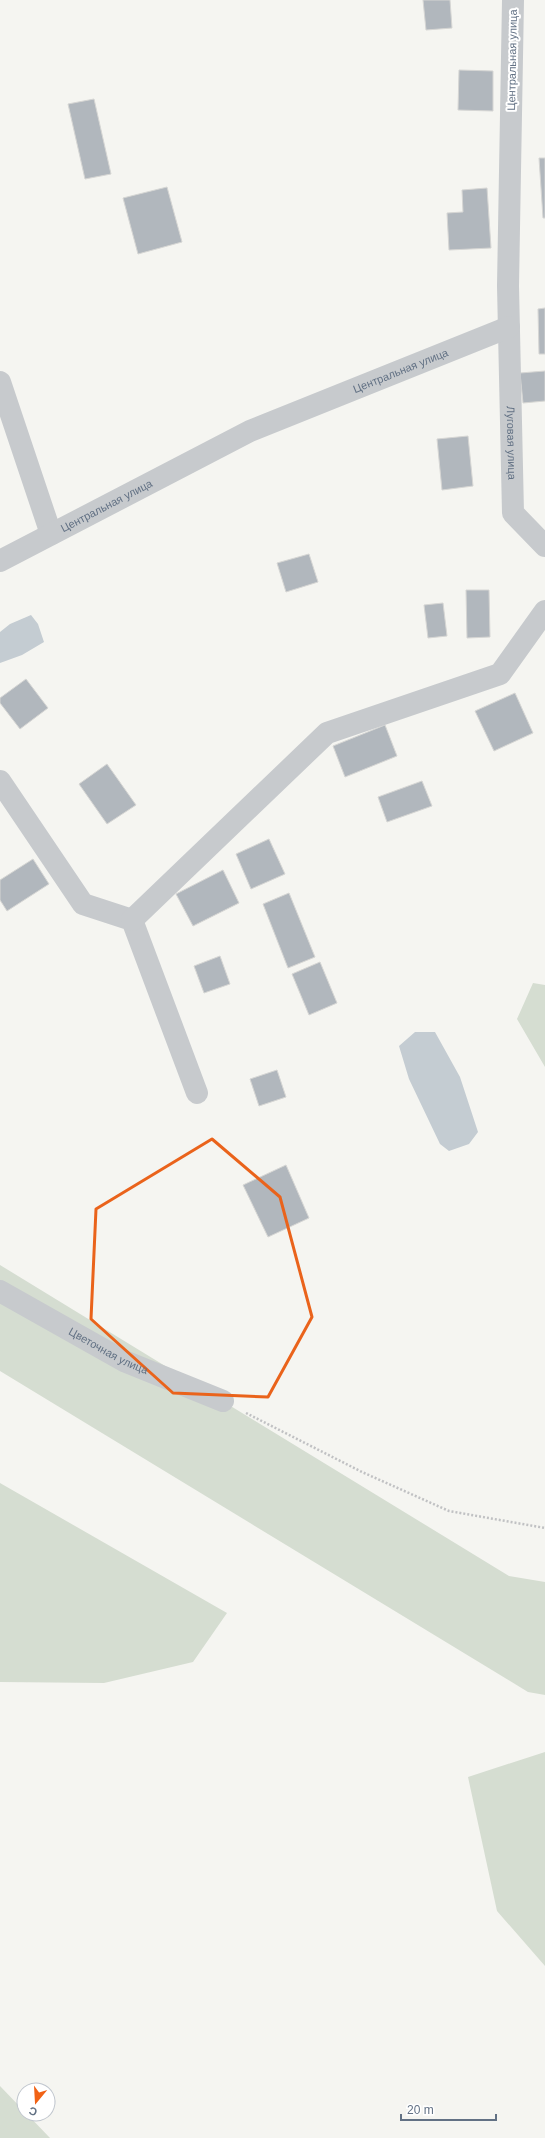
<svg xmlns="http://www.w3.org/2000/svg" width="545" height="2138" font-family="Helvetica,sans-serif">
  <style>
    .green { fill: #d5ddd1 }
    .water { fill: #c4ccd2 }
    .building { fill: #b1b7bd; stroke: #d6d6d4 }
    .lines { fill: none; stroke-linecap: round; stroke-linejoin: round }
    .path { stroke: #c0c1c3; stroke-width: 2.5; stroke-dasharray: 2 2; stroke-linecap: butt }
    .minor { stroke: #c7cacd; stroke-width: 22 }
    .marked { fill: none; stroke: #ea631b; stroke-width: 3; stroke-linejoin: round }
    .labels { text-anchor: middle; stroke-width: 4; stroke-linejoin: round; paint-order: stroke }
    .street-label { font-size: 11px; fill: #627184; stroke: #fff }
  </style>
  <rect width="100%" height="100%" fill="#f5f5f1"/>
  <path class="green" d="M533,983L545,985V1067L517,1019Z
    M0,1265L509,1576L545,1582V1695L528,1692L0,1371Z
    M0,1483L227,1613L193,1662L104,1683L0,1682Z
    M545,1752V1966L497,1911L468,1777Z
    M0,2086L24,2111V2114H27L50,2138H0Z"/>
  <path class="water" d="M31,615L38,624L44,642L22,655L0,663V632L10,624Z
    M415,1032H435L460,1077L478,1132L469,1144L449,1151L440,1144L409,1079L399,1046Z"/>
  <path class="building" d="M423,0H450L452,28L426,30Z
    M459,70L493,71V111L458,110Z
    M94,99L111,174L85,179L68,104Z
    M539,158H545V218H543Z
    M167,187L182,242L138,254L123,198Z
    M487,188L491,248L449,250L447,213L463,212L462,190Z
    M545,308V354H539L538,309Z
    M545,371V401L523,403L520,373Z
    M468,436L473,486L442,490L437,439Z
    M309,554L318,582L286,592L277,563Z
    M466,590H489L490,637L467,638Z
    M443,603L447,636L428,638L424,605Z
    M26,679L48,708L20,729L0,703V698Z
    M515,693L533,733L494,751L475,711Z
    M385,725L397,756L345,777L333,746Z
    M107,764L136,805L107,824L79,784Z
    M422,781L432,806L387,822L378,797Z
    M269,839L285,874L251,889L236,854Z
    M33,859L49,884L7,911L0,900V880Z
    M223,870L239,903L193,926L176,894Z
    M289,893L315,957L288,968L263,904Z
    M220,956L230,984L204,993L194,966Z
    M320,962L337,1003L309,1015L292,974Z
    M277,1070L286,1097L259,1106L250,1079Z
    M286,1165L309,1218L268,1237L243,1185Z"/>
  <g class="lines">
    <path class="path" d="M246,1413L362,1472L449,1511L545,1528"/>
    <g class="minor">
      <path id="s1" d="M513,0L508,286L513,513L545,546"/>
      <path d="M0,382L51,534"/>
      <path id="s2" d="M0,561L250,431L509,327"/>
      <path d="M0,781L83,904L132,920L197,1093"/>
      <path d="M132,920L327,733L500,674L545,611"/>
      <path id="s3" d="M0,1291L124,1361L223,1401"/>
    </g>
  </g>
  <path class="marked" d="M212,1139L280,1197L312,1317L268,1397L173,1393L91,1319L96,1209Z"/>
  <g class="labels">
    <g class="street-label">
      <text transform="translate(512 60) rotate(-89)" y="4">Центральная улица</text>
      <text dy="4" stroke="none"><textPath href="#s2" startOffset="444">Центральная улица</textPath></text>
      <text dy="4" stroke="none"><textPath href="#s1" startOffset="443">Луговая улица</textPath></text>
      <text dy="4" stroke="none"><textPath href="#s2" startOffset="120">Центральная улица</textPath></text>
      <text dy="4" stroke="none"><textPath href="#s3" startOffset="124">Цветочная улица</textPath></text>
    </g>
  </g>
  <g transform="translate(36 2102) rotate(198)"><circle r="19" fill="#ffffff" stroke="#c0c6ce"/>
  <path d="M0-3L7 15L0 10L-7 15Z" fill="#f16215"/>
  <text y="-6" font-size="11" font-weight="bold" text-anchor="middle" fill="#627184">С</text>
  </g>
  <path d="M401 2114v6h95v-6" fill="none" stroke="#627184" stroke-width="2"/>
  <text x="407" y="2114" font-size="12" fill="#627184" stroke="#ffffff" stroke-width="3" paint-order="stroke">20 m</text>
</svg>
